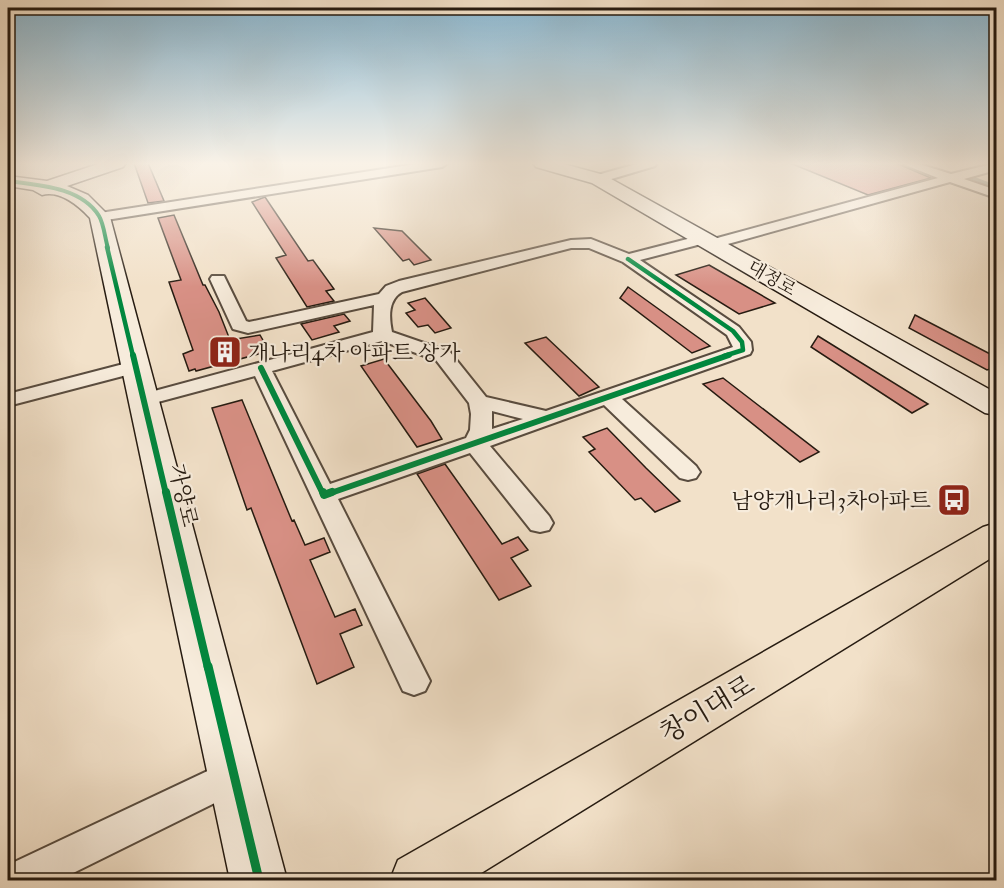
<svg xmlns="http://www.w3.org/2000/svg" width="1004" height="888" font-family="'IM FELL Double Pica','Noto Serif KR',serif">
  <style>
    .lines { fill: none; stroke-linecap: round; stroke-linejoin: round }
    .stream { stroke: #6c7d73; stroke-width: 4 }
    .building { fill: #d89085; stroke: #261b11; stroke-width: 1.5 }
    .street-casing { stroke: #594c3f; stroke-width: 4 }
    .secondary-casing { stroke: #261b11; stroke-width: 3 }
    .primary-casing { stroke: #261b11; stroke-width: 3 }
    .street { fill: #f7ecdc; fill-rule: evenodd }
    .secondary { fill: #f7ecdc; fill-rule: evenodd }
    .primary { fill: #f2e1c9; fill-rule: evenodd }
    .cycleway-far4-casing { stroke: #f7ecdc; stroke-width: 6 }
    .cycleway-far3-casing { stroke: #f7ecdc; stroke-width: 8 }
    .cycleway-far2-casing { stroke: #f7ecdc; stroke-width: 10 }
    .cycleway-far1-casing { stroke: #f7ecdc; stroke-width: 11 }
    .cycleway-casing { stroke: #f7ecdc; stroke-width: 13 }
    .cycleway-far4 { stroke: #00873e; stroke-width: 4 }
    .cycleway-far3 { stroke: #00873e; stroke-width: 4.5 }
    .cycleway-far2 { stroke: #00873e; stroke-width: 6 }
    .cycleway-far1 { stroke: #00873e; stroke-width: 8 }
    .cycleway { stroke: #00873e; stroke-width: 9 }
    .labels { text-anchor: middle; stroke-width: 4.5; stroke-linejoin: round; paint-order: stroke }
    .far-street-label { font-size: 18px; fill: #261b11; stroke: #f7ecdc }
    .poi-label { font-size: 22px; fill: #261b11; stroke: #f7ecdc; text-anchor: start }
    .street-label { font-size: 22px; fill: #261b11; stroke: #f7ecdc }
    .near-street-label { font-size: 27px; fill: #261b11; stroke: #f7ecdc }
  </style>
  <rect width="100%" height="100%" fill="#f2e1c9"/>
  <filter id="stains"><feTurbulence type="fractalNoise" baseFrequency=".00333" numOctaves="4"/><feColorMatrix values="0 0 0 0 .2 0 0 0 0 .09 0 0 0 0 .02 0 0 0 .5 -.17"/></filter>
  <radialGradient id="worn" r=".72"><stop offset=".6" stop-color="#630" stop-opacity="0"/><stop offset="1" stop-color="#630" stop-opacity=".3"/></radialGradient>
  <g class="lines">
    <path class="stream" d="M972,178L996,187"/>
  </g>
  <path class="building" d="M134,163H148L164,201L148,203Z
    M790,163H896L931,178L868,195Z
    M265,197L308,261L313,260L334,289L326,291L334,301L307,307L276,258L286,255L252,202Z
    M174,215L203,285H205L219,312L230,340L260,335L268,349L260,351L262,353L196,371L195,369L189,371L183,354L193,350L169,282L181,280L158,218Z
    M374,228L402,231L431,260L414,265L409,259L403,261Z
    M709,265L775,303L739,314L676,275Z
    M628,287L710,346L692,353L620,298Z
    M425,298L451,328L435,333L428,325L418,327L406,313L415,310L408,303Z
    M344,314L350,321L334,326L339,332L312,340L301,324Z
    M915,315L996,357V367L987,370L909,328Z
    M818,336L928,404L912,413L811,347Z
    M546,337L599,387L579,396L525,343Z
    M384,359L431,421L442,439L417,447L361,366Z
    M723,378L819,452L800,462L703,384Z
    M242,400L292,521L294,520L305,545L324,538L330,552L310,560L335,617L355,609L362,625L340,634L354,667L317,684L251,508L247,510L212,408Z
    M607,428L646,468L680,501L655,512L641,498L635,500L589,452L595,449L583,437Z
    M445,464L502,544L518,537L528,550L511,558L531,586L499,600L417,474Z"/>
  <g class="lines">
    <g class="street-casing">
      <path id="street" d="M422,163H448L442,167L100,221L93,217L100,213Z
        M640,163H657L655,166L598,183L592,179L594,176Z
        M900,163H916L951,174L996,163V170L964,179L996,190V198L950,182L717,247H707L705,243L640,260L739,327L751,342L752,350L750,354L622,399L696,466L700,472L696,478L688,480L680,478L604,405L490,446L549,516L553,523L549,530L540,532L531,530L470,453L338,499L430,681L425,691L414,695L403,691L255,376L143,406L136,404L133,400L136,396L373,332L374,305L248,333L233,329L210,279L212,276H224L246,321L249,322L379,294L386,286L399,281L571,240L591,239L629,254L703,235L708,236L710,240L938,178ZM571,248H589L623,262L727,335L733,347L546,411L486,397L450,352L392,332C389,317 388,300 402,292ZM382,341L436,360L469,403L471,414L470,430L466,438L330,484L272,371ZM492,411L523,419L492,429Z
        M135,361L142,363L145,367L142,371L8,406V394Z
        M233,759L245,764L250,776L245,788L59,880H8V865Z"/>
    </g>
    <g class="secondary-casing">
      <path id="secondary" d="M101,163H126L123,167L67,186L88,195L110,217L287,880H230L90,218C79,206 60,190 42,195L33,190L8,186V176L47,181Z
        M533,163H560L604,175L996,393V415L985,413L592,183L536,167Z"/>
    </g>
    <g class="primary-casing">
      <path id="primary" d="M996,523V555L470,880H390L398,860L983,527Z"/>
    </g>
    <use href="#street" class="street"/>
    <use href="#secondary" class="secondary"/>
    <use href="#primary" class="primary"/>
    <g class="cycleway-far4-casing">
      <path id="cycleway-far4" d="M8,181C38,185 81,187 99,216C104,224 105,239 108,248"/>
    </g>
    <g class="cycleway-far3-casing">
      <path id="cycleway-far3" d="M107,247L133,356
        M628,259L733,331L742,342L743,350L724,356"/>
    </g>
    <g class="cycleway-far2-casing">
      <path id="cycleway-far2" d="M133,355L166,494
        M261,368L323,494
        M328,494L729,355"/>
    </g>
    <g class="cycleway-far1-casing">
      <path id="cycleway-far1" d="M166,492L208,668
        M323,492L324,495L332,492"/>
    </g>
    <g class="cycleway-casing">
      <path id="cycleway" d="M208,666L259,880"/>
    </g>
    <use href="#cycleway-far4" class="cycleway-far4"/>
    <use href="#cycleway-far3" class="cycleway-far3"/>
    <use href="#cycleway-far2" class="cycleway-far2"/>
    <use href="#cycleway-far1" class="cycleway-far1"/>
    <use href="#cycleway" class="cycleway"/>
  </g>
  <linearGradient id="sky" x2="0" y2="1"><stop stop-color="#89b8d3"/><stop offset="0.57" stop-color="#f9f2e7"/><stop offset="1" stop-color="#f9f2e7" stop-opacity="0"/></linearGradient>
  <rect width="1004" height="287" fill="url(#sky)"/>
  <defs>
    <g id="building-square" transform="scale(1.725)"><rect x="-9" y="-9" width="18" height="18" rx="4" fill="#8f2418" stroke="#f7ecdc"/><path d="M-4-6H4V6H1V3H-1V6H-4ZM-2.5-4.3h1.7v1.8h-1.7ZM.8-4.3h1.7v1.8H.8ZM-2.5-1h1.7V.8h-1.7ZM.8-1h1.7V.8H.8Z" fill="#fff"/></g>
    <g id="bus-square" transform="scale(1.725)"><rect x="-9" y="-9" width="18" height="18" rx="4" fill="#8f2418" stroke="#f7ecdc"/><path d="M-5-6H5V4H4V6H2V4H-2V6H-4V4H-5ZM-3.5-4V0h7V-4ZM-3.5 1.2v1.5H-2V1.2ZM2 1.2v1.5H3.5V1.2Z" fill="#fff"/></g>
  </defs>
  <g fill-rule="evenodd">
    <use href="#building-square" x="225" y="352"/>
    <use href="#bus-square" x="954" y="500"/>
  </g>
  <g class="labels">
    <g class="far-street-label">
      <text transform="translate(772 278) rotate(30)" y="6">대정로</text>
    </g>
    <g class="poi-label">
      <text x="248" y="360">개나리4차 아파트 상가</text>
      <text x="931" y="508" text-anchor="end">남양개나리3차아파트</text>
    </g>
    <g class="street-label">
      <text transform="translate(184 495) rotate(77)" y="8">가양로</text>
    </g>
    <g class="near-street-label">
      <text transform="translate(707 709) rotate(-31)" y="9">창이대로</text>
    </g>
  </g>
  <rect width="1004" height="888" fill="none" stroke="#f2e1c9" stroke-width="30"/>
  <rect x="9" y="9" width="986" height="870" fill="none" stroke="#261b11" stroke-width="3"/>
  <rect x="15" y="15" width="974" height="858" fill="none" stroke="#261b11" stroke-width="1.5"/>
  <rect width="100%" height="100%" filter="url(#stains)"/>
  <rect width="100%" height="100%" fill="url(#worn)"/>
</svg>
